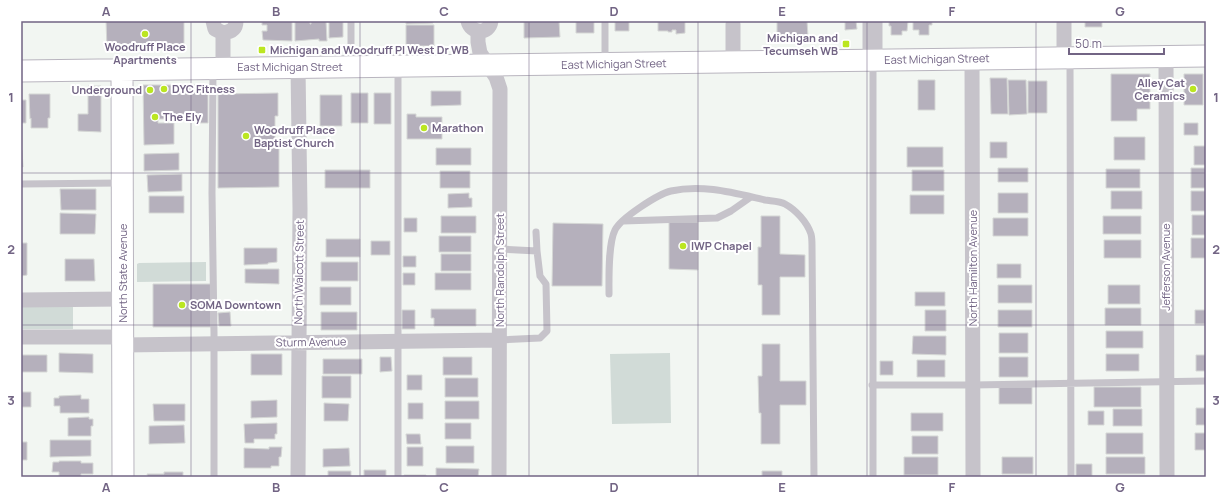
<svg xmlns="http://www.w3.org/2000/svg" width="1227" height="498" font-family="Manrope,sans-serif">
  <style>
    .green { fill: #d1dbd7 }
    .building { fill: #b5b0bc; stroke: #d5d7d5 }
    .lines { fill: none; stroke-linecap: round; stroke-linejoin: round }
    .secondary-casing { stroke: #b9b5bf; stroke-width: 23 }
    .lane { stroke: #c6c3ca; stroke-width: 7 }
    .street { stroke: #c6c3ca; stroke-width: 15 }
    .secondary { stroke: #fff; stroke-width: 21 }
    .grid { fill: none; stroke: #726484; stroke-width: 1; stroke-opacity: 0.55 }
    .poi-dot { fill: #bbe621; stroke: #fff; stroke-width: 1.5 }
    .labels { text-anchor: middle; stroke-width: 4; stroke-linejoin: round; paint-order: stroke }
    .poi-label { font-size: 11px; font-weight: bold; fill: #726484; stroke: #fff; text-anchor: start }
    .street-label { font-size: 11px; fill: #726484; stroke: #fff }
    .neatline { fill: none; stroke: #726484; stroke-width: 1.5 }
    .grid-label { font-size: 13px; text-anchor: middle; font-weight: bold; fill: #726484 }
  </style>
  <rect width="100%" height="100%" fill="#f2f6f2"/>
  <path class="green" d="M139,263L206,262V281L137,282V264Z
    M21,306H73V329H21Z
    M670,353L671,423L612,424L610,354Z"/>
  <path class="building" d="M106,21H184V47L107,48Z
    M262,21H292V41L263,40L262,31H267V25H262Z
    M295,21H310V24H311V21H326L327,41H319V39L295,41Z
    M329,21H343V37L329,38Z
    M406,21H433V23L406,24Z
    M524,21H559L560,37L524,38Z
    M576,21H594V33H576Z
    M615,21H629V31H615Z
    M658,21H685V33L676,34V30H672V32H668V31H658Z
    M777,21H807L808,37L777,38Z
    M845,21H856L857,29L845,30Z
    M889,21H908L907,31H902V35H891V26H889Z
    M913,21H932V25H929V35H919V30H913Z
    M1085,21H1102V27H1085Z
    M406,25H434V46H406Z
    M1111,74H1150V109H1137V121H1111Z
    M1184,74H1203V105H1184Z
    M990,78H1007L1008,114H991Z
    M918,80H935V110H918Z
    M1008,80H1026L1027,114L1009,115Z
    M1028,81H1047V113H1028Z
    M143,85H208V123H197V119H186V114L167,115V119H158V123H174V144L144,145Z
    M88,86H101V132L78,131V114H88Z
    M431,91H461V105L431,106Z
    M278,93V116H275V145H279V187L218,188V94Z
    M351,93H368V123H351Z
    M374,93H391V124H374Z
    M29,94H50V118H48V128H31V118L30,119Z
    M320,95H342V126H320Z
    M21,100H26V123H21Z
    M407,114H416V117H442V139H407Z
    M1184,123H1198V135H1184Z
    M1114,137H1145V160H1114Z
    M990,142H1007V158H990Z
    M1194,146H1206V165H1194Z
    M907,147H943V167H907Z
    M436,148H471V165H436Z
    M21,150H22L23,167H21Z
    M179,153V170L144,171V154Z
    M998,168H1028V182H998Z
    M1191,168H1206V188H1191Z
    M1106,169H1140V188H1106Z
    M325,170H370V188H325Z
    M912,170H944V191H912Z
    M440,171H470V188H440Z
    M182,174V191L148,192L147,175Z
    M60,189H96V210H61Z
    M1111,191H1142V209H1111Z
    M1191,191H1206V211H1191Z
    M469,193V198H472V207L448,208V194Z
    M998,193H1028V213H998Z
    M910,195H944V214H910Z
    M149,196H184V213H149Z
    M60,213L96,214L95,234H60Z
    M1192,215H1206V235H1192Z
    M441,216H476V233H441Z
    M761,216H780V254L805,255V277H780V315H762V285H758V247H761Z
    M1103,216H1141V234H1103Z
    M404,218H417V232H404Z
    M993,218H1028V236H993Z
    M669,222H698V270L669,269Z
    M553,223L603,224L602,286H552Z
    M439,236H471V252H439Z
    M1191,238H1206V258H1191Z
    M326,239H360V257H326Z
    M1104,240H1141V258H1104Z
    M371,241H390V255H371Z
    M21,243H27V275L21,276Z
    M244,248H277V262L268,263V264L244,265Z
    M441,254H471V271H441Z
    M403,256H416V267H403Z
    M65,259H94L95,281H65Z
    M321,262H358V281H321Z
    M997,264H1021V278H997Z
    M245,269H279V284L245,283Z
    M403,273H415V285H403Z
    M435,273H471V290H435Z
    M153,284H211V327H153Z
    M998,285H1032V303H998Z
    M1108,285H1140V304H1108Z
    M320,287H351V305H320Z
    M915,292H945V306H915Z
    M1105,308H1141V325H1105Z
    M431,309H476V326H434V318H431Z
    M402,310H415V329H402Z
    M925,310H946V331H925Z
    M998,310H1032V327H998Z
    M1195,310H1206V324H1195Z
    M230,312L231,326H219L218,313Z
    M321,312H357V330H321Z
    M1106,331H1143V348H1106Z
    M999,333H1028V353H999Z
    M913,336H946V355L912,354Z
    M762,344H780V381H806V405H780V444H761V413H759L758,376H762Z
    M59,353L93,354V373L59,372Z
    M251,354H282V375H251Z
    M1106,354H1139V371H1106Z
    M21,355H47V372H21Z
    M1196,355H1206V371H1196Z
    M380,357H391L392,371L380,372Z
    M443,357H472V375H443Z
    M999,357H1028V377H999Z
    M323,359H362V374H323Z
    M917,360H945V377H917Z
    M880,361H893V375H880Z
    M407,375H422V390H407Z
    M322,376H351V398H322Z
    M445,378H478V397H445Z
    M999,387H1032V404H999Z
    M1094,387H1141V407H1094Z
    M21,392H31V407H21Z
    M81,395V399H89V413H60V406H54V398H59V396Z
    M277,400V417L251,418V401Z
    M445,401H479V419H445Z
    M324,403L349,404L348,421H324Z
    M408,403H423V419H408Z
    M153,404H185V421H154Z
    M1196,408H1206V425H1196Z
    M1113,409H1142V426H1113Z
    M1088,411H1104V425H1088Z
    M911,413H943V431H911Z
    M89,417V419H93V426H91V436H68V418Z
    M277,423V434H275V439H254V443H245L244,424Z
    M445,423H471V439H445Z
    M184,425L185,443L149,444V426Z
    M1106,433H1143V454H1106Z
    M1195,433H1206V450H1195Z
    M406,434H420L421,444H407Z
    M912,436H938V454H912Z
    M50,440H91V456L50,457Z
    M21,442H27V460H21Z
    M446,446H474V463H446Z
    M269,447H282L281,457H279V466H271V468H244V448L269,449Z
    M407,447H423V466H407Z
    M349,448L350,466L323,467V449Z
    M904,457H938V475H904Z
    M1002,457H1033V474H1002Z
    M1106,457H1145V474H1106Z
    M59,461H81V463H93V474H81V477H59V472H52L53,462H59Z
    M1076,464H1092V476H1076Z
    M436,468L479,469L478,477H436Z
    M364,470H386V477H364Z
    M328,471H351V477H328Z
    M762,471H782V477H762Z
    M164,472H183V477H148L147,474H164Z
    M404,475H426V477H404Z"/>
  <g class="lines">
    <g class="secondary-casing">
      <path id="secondary" d="M122,69L123,477
        M21,71L1206,56"/>
    </g>
    <path class="lane" d="M866,21V58
      M1070,59L1071,477
      M605,61V21
      M351,65V21
      M398,69V477
      M213,70L212,193L214,333V477
      M21,184L120,183
      M623,221L717,218L731,211L751,197
      M500,249L537,251
      M609,294C609,278 608,244 615,230C621,218 658,194 671,191C703,184 734,193 765,200C771,201 780,201 785,204C796,210 807,222 811,234C812,238 812,242 812,246L814,477
      M500,340L540,338L547,331L546,284L540,276L537,251L536,232
      M872,385H973L1206,381
      M873,477V62"/>
    <path class="street" d="M213,21L215,29L223,33C231,32 236,29 236,21
      M468,21C471,34 489,35 491,21
      M875,21V60
      M1064,21V58
      M733,24V62
      M478,32V42L480,53L496,77L500,89L499,477
      M223,33V68
      M1166,57L1167,477
      M972,59L973,477
      M298,67L300,209L298,477
      M21,300L123,299
      M21,337H123
      M123,345L500,340"/>
    <use href="#secondary" class="secondary"/>
  </g>
  <path class="grid" d="M191,21V477M360,21V477M529,21V477M698,21V477M867,21V477M1036,21V477M21,173H1206M21,325H1206"/>
  <g class="poi-dot">
    <circle cx="145" cy="34" r="4"/>
    <rect x="842" y="40" width="8" height="8" rx="2"/>
    <rect x="258" y="46" width="8" height="8" rx="2"/>
    <circle cx="164" cy="89" r="4"/>
    <circle cx="1193" cy="89" r="4"/>
    <circle cx="150" cy="90" r="4"/>
    <circle cx="155" cy="117" r="4"/>
    <circle cx="424" cy="128" r="4"/>
    <circle cx="246" cy="136" r="4"/>
    <circle cx="683" cy="246" r="4"/>
    <circle cx="182" cy="305" r="4"/>
  </g>
  <g class="labels">
    <g class="poi-label">
      <text x="838" y="42" text-anchor="end">Michigan and<tspan x="838" dy="13">Tecumseh WB</tspan></text>
      <text x="145" y="51" text-anchor="middle">Woodruff Place<tspan x="145" dy="13">Apartments</tspan></text>
      <text x="270" y="54">Michigan and Woodruff Pl West Dr WB</text>
      <text x="1185" y="87" text-anchor="end">Alley Cat<tspan x="1185" dy="13">Ceramics</tspan></text>
      <text x="172" y="93">DYC Fitness</text>
      <text x="142" y="94" text-anchor="end">Underground</text>
      <text x="163" y="121">The Ely</text>
      <text x="432" y="132">Marathon</text>
      <text x="254" y="134">Woodruff Place<tspan x="254" dy="13">Baptist Church</tspan></text>
      <text x="691" y="250">IWP Chapel</text>
      <text x="190" y="309">SOMA Downtown</text>
    </g>
    <g class="street-label">
      <text transform="translate(937 59) rotate(-1)" y="4">East Michigan Street</text>
      <text transform="translate(614 64) rotate(-1)" y="4">East Michigan Street</text>
      <text x="290" y="71">East Michigan Street</text>
      <text transform="translate(1166 267) rotate(-90)" y="4">Jefferson Avenue</text>
      <text transform="translate(973 268) rotate(-90)" y="4">North Hamilton Avenue</text>
      <text transform="translate(500 270) rotate(-90)" y="4">North Randolph Street</text>
      <text transform="translate(299 272) rotate(-89)" y="4">North Walcott Street</text>
      <text transform="translate(123 273) rotate(-90)" y="4">North State Avenue</text>
      <text transform="translate(311 342) rotate(-1)" y="4">Sturm Avenue</text>
    </g>
  </g>
  <rect width="1227" height="498" fill="none" stroke="#ffffff" stroke-width="44"/>
  <path d="M1069 48v6h95v-6" fill="none" stroke="#726484" stroke-width="2"/>
  <text x="1075" y="48" font-size="12" fill="#726484" stroke="#ffffff" stroke-width="3" paint-order="stroke">50 m</text>
  <rect x="22" y="22" width="1183" height="454" class="neatline"/>
  <g class="grid-label">
    <text x="106" y="16">A</text>
    <text x="276" y="16">B</text>
    <text x="444" y="16">C</text>
    <text x="614" y="16">D</text>
    <text x="782" y="16">E</text>
    <text x="952" y="16">F</text>
    <text x="1120" y="16">G</text>
    <text x="11" y="102">1</text>
    <text x="1216" y="102">1</text>
    <text x="11" y="254">2</text>
    <text x="1216" y="254">2</text>
    <text x="11" y="405">3</text>
    <text x="1216" y="405">3</text>
    <text x="106" y="492">A</text>
    <text x="276" y="492">B</text>
    <text x="444" y="492">C</text>
    <text x="614" y="492">D</text>
    <text x="782" y="492">E</text>
    <text x="952" y="492">F</text>
    <text x="1120" y="492">G</text>
  </g>
</svg>
